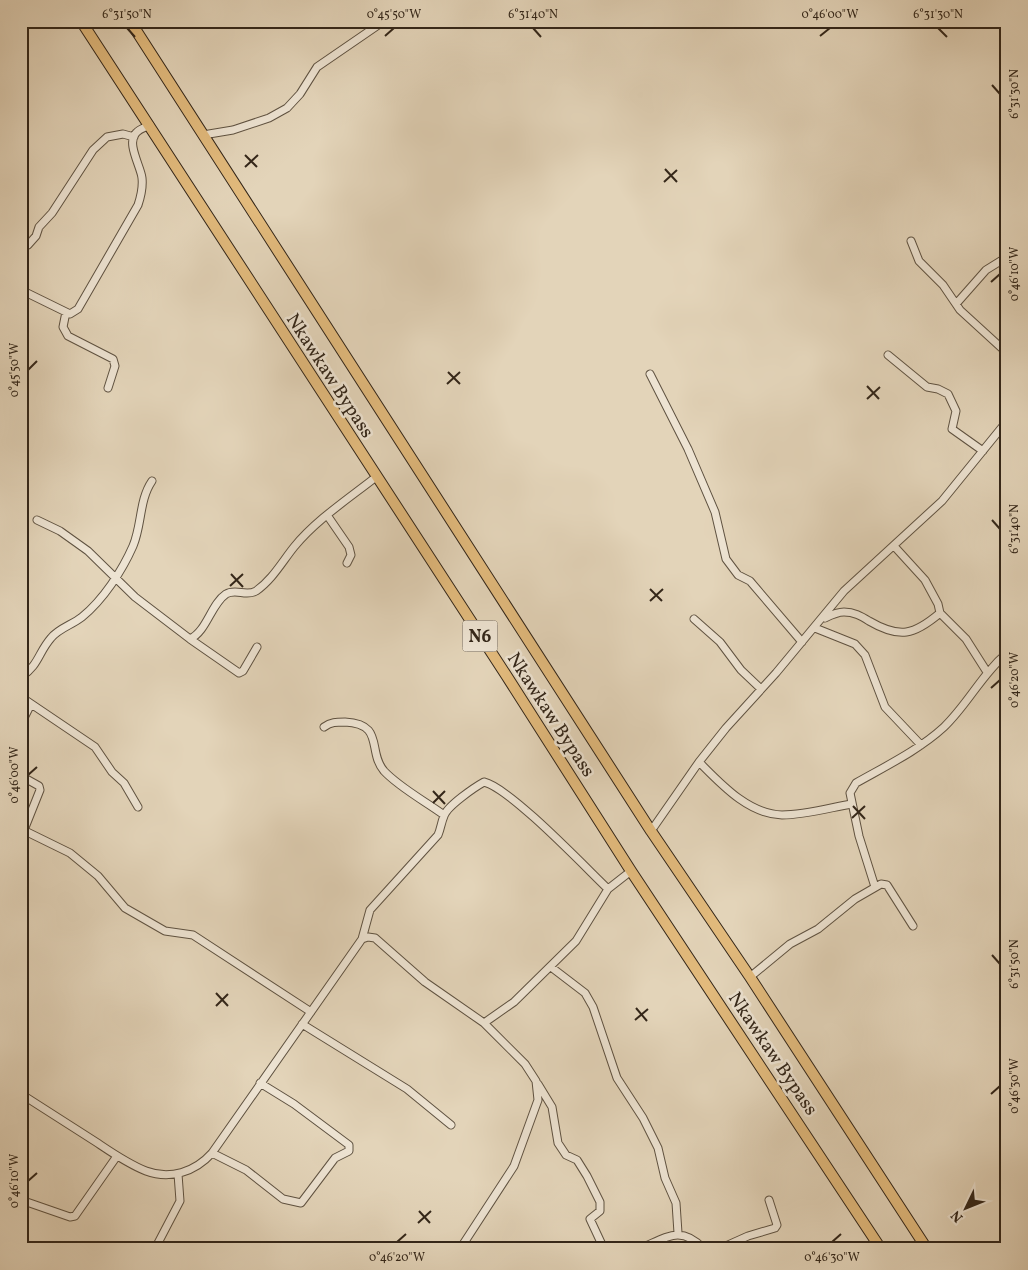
<svg xmlns="http://www.w3.org/2000/svg" width="1028" height="1270" font-family="Vollkorn,serif">
  <style>
    .lines { fill: none; stroke-linecap: round; stroke-linejoin: round }
    .minor-casing { stroke: #5f5241; stroke-width: 9 }
    .highway-casing { stroke: #332619; stroke-width: 12 }
    .minor { stroke: #ede3d2; stroke-width: 7 }
    .highway { stroke: #e2ba7c; stroke-width: 10 }
    .ticks { fill: none; stroke: #332619; stroke-width: 2 }
    .labels { text-anchor: middle; stroke-width: 5; stroke-linejoin: round; paint-order: stroke }
    .shield { fill: #ede3d2; stroke: #6b5f50; stroke-width: 1 }
    .shield-label { font-size: 18px; font-weight: bold; fill: #332619 }
    .street-label { font-size: 19px; fill: #332619; stroke: #ede3d2 }
    .neatline { fill: none; stroke: #332619; stroke-width: 2 }
    .ticks-label { font-size: 12px; text-anchor: middle; fill: #332619 }
  </style>
  <rect width="100%" height="100%" fill="#e3d4b9"/>
  <filter id="stains"><feTurbulence type="fractalNoise" baseFrequency=".004" numOctaves="4"/><feColorMatrix values="0 0 0 0 .2 0 0 0 0 .09 0 0 0 0 .02 0 0 0 .5 -.17"/></filter>
  <radialGradient id="worn" r=".72"><stop offset=".6" stop-color="#630" stop-opacity="0"/><stop offset="1" stop-color="#630" stop-opacity=".3"/></radialGradient>
  <g class="lines">
    <g class="minor-casing">
      <path id="minor" d="M203,135L233,130L269,118L287,108L300,94L317,67L384,21
        M911,241L919,261L943,285L960,310L1007,353
        M21,245H28L36,236L39,227L52,213L93,150L107,137L123,134L134,137
        M21,290L70,314L78,309L138,205C141,196 143,187 142,178C141,167 126,143 136,133C139,129 146,127 150,125
        M956,304L986,270L1007,257
        M66,312L63,327L68,336L113,359L115,366L108,388
        M888,355L927,387L938,389L948,394L956,411L952,429L983,451
        M650,374L688,449L715,512L726,559L738,575L750,581L802,642
        M327,515L349,547L351,555L347,563
        M37,520L60,531L88,551L135,597L190,639C207,631 211,604 226,594C236,588 246,597 256,591C272,580 282,562 294,547C316,520 348,499 376,477
        M894,546L925,580L938,604L940,613L966,639L987,672
        M825,618C831,615 837,612 844,612C854,612 861,616 869,621C900,639 914,635 940,613
        M694,619L720,642L741,670L761,689
        M815,628L855,644L865,655L885,707L921,745
        M190,639L239,673L243,671L257,647
        M21,677C39,665 38,653 51,638C59,628 72,625 82,617C103,600 122,571 133,546C142,525 139,500 152,481
        M21,697L95,747L112,772L124,783L138,807
        M21,724L31,704
        M324,727C331,722 336,722 345,722C385,724 367,751 384,771C400,788 425,801 444,815
        M699,762C721,784 748,814 782,815C804,815 829,808 851,804
        M21,776L39,786L40,790L24,830
        M21,829L70,853L98,876L125,908L165,931L193,935L311,1012
        M651,831L699,762L726,728L776,673L844,591L942,501L1007,421
        M875,887L859,836L850,793L856,783C886,766 919,750 944,727C968,704 982,674 1007,653
        M362,939L370,910L438,835C441,828 441,823 444,816C447,806 475,787 484,782C510,788 585,867 608,889
        M551,967L585,993L593,1007L617,1078L643,1118L658,1148L665,1178L676,1203L678,1233
        M750,977L790,944L818,929L855,899L881,884L887,885L913,926
        M302,1024L407,1089L451,1125
        M538,1084L552,1107L558,1143L566,1155L577,1160L587,1176L600,1202V1211L590,1219L604,1249
        M21,1094C46,1110 71,1126 96,1142C111,1152 128,1164 146,1171C170,1180 195,1172 212,1153L362,939L368,937L375,938L425,982L484,1023L514,1002L576,941L608,889L631,871
        M212,1153L246,1170L283,1199L301,1203L335,1158L349,1151V1145L294,1104L260,1083
        M21,1200L70,1217L75,1216L117,1156
        M158,1243L180,1201L178,1174
        M460,1249L514,1166L538,1100L536,1081L525,1064L484,1023
        M639,1249C666,1238 680,1224 704,1249
        M719,1249L748,1236L775,1228L777,1225L769,1200"/>
    </g>
    <g class="highway-casing">
      <path id="highway" d="M81,21L506,675L631,871L881,1249
        M130,21L651,831L750,977L927,1249"/>
    </g>
    <use href="#minor" class="minor"/>
    <use href="#highway" class="highway"/>
  </g>
  <path class="ticks" d="M127,28L135,37M533,28L541,37M938,28L947,37M385,36L394,28M820,36L830,28M992,85L1000,94M245,155L257,167M245,167L258,155M665,169L677,182M664,182L677,170M991,282L1000,274M28,370L37,361M448,372L460,384M447,384L460,372M867,386L879,399M867,399L880,387M992,520L1000,529M231,574L243,587M230,586L243,574M650,589L662,601M650,601L663,589M991,688L1000,680M28,775L37,767M433,791L445,804M433,803L445,791M853,806L865,819M852,818L865,806M992,955L1000,964M216,993L228,1006M216,1006L228,994M636,1008L647,1021M635,1020L648,1009M991,1094L1000,1086M28,1181L37,1173M419,1211L430,1223M418,1223L431,1211M397,1242L406,1234M832,1242L841,1234"/>
  <g class="labels">
    <rect class="shield" x="462.5" y="620.5" width="35" height="31" rx="4"/>
    <g class="shield-label">
      <text x="480" y="642">N6</text>
    </g>
    <g class="street-label">
      <text transform="translate(331 375) rotate(57)" y="7">Nkawkaw Bypass</text>
      <text transform="translate(552 714) rotate(57)" y="7">Nkawkaw Bypass</text>
      <text transform="translate(774 1053) rotate(56)" y="7">Nkawkaw Bypass</text>
    </g>
  </g>
  <rect width="1028" height="1270" fill="none" stroke="#e3d4b9" stroke-width="55"/>
  <g transform="translate(966 1208) rotate(227)" stroke="#ede3d2" stroke-width="4" paint-order="stroke">
  <path d="M0-4L9 19L0 12L-9 19Z" fill="#332619"/>
  <text y="-8" font-size="14" font-weight="bold" text-anchor="middle" fill="#332619">N</text>
  </g>
  <rect x="28" y="28" width="972" height="1214" class="neatline"/>
  <g class="ticks-label">
    <text x="127" y="18">6°31'50"N</text>
    <text x="394" y="18">0°45'50"W</text>
    <text x="533" y="18">6°31'40"N</text>
    <text x="830" y="18">0°46'00"W</text>
    <text x="938" y="18">6°31'30"N</text>
    <text transform="translate(1014 94) rotate(-90)" y="4">6°31'30"N</text>
    <text transform="translate(1014 274) rotate(-90)" y="4">0°46'10"W</text>
    <text transform="translate(14 370) rotate(-90)" y="4">0°45'50"W</text>
    <text transform="translate(1014 529) rotate(-90)" y="4">6°31'40"N</text>
    <text transform="translate(1014 680) rotate(-90)" y="4">0°46'20"W</text>
    <text transform="translate(14 775) rotate(-90)" y="4">0°46'00"W</text>
    <text transform="translate(1014 964) rotate(-90)" y="4">6°31'50"N</text>
    <text transform="translate(1014 1086) rotate(-90)" y="4">0°46'30"W</text>
    <text transform="translate(14 1181) rotate(-90)" y="4">0°46'10"W</text>
    <text x="397" y="1261">0°46'20"W</text>
    <text x="832" y="1261">0°46'30"W</text>
  </g>
  <rect width="100%" height="100%" filter="url(#stains)"/>
  <rect width="100%" height="100%" fill="url(#worn)"/>
</svg>
